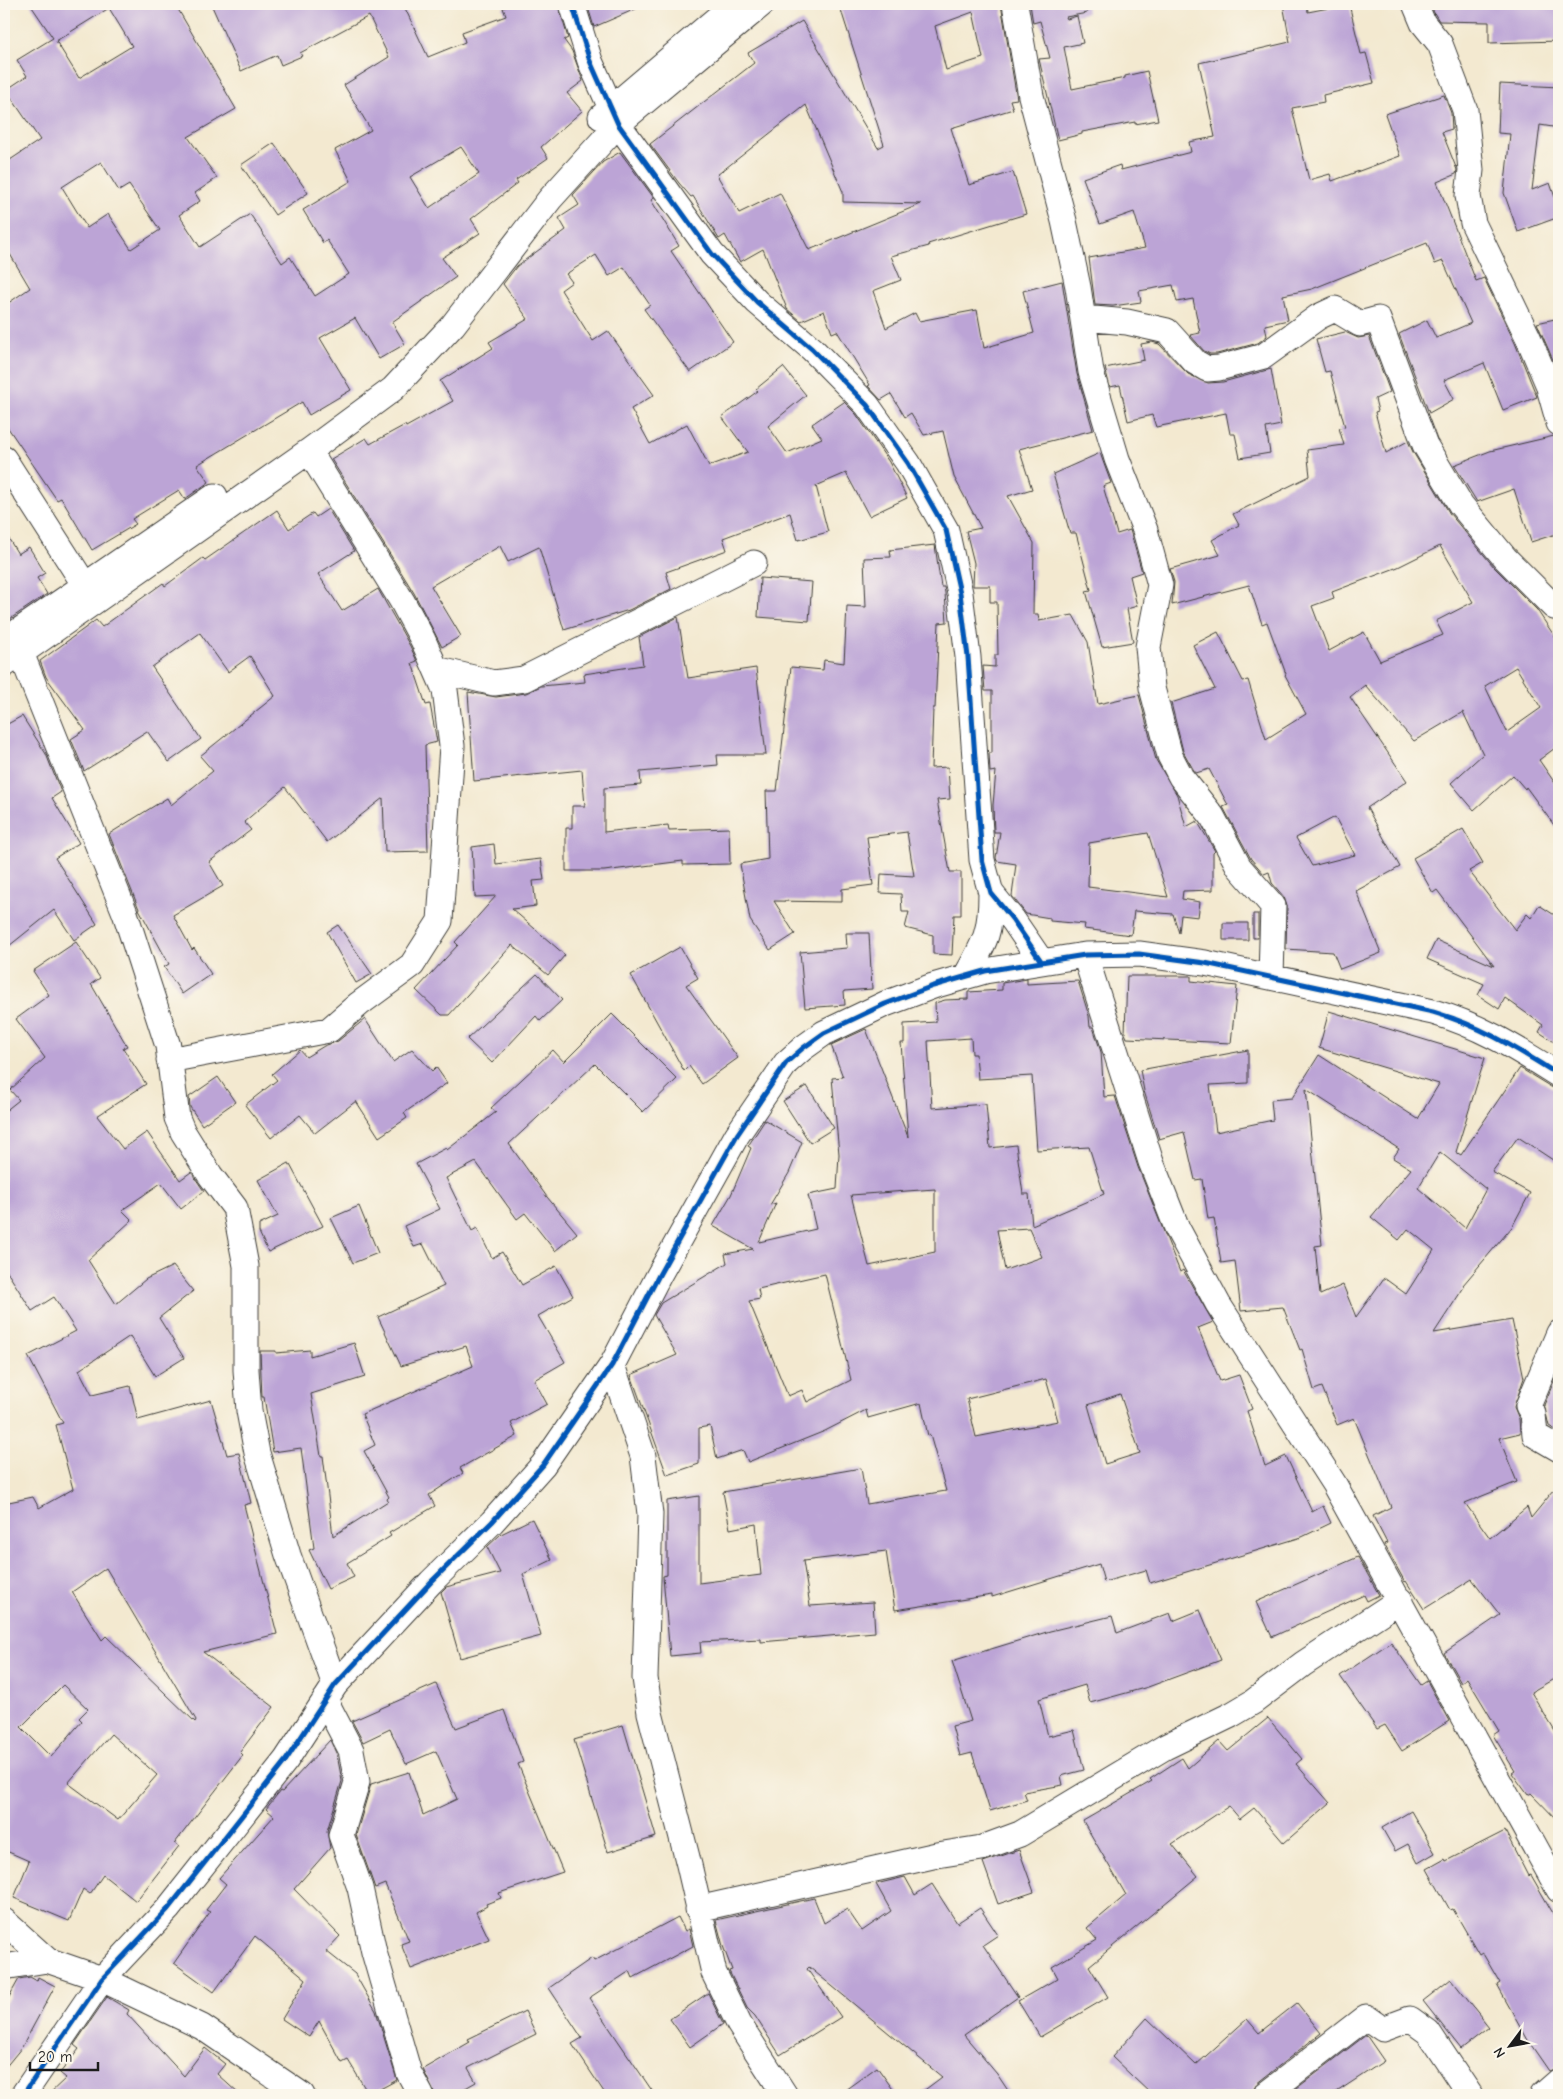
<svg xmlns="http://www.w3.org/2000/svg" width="1563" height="2099" font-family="'Comic Neue',sans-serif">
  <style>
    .building { fill: #bca4d6; fill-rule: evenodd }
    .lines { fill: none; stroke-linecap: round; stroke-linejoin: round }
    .minor-casing { stroke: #3c3b37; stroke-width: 27 }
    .minor { stroke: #fff; stroke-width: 25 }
    .cycleway-casing { stroke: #fbf7ec; stroke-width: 8 }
    .cycleway { stroke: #0057b8; stroke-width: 5 }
  </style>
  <rect width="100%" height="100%" fill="#fbf7ec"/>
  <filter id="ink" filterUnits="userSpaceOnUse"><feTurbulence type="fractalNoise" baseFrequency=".02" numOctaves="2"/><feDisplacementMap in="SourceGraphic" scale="10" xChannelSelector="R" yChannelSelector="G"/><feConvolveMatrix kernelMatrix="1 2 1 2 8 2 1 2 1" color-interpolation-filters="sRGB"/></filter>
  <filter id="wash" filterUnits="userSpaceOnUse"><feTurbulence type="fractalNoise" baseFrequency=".0096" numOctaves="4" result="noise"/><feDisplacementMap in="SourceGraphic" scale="20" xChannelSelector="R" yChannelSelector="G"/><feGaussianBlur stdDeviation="1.12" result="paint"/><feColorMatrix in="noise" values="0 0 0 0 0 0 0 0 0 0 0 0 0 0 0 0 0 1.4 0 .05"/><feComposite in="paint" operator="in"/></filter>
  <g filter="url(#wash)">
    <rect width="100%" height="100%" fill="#f3e9d0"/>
    <g id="blocks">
      <path class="building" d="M30,4H175L236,109L188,137L217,178L195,193L200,201L179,215L200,247L250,214L282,263L290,257L315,296L349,274L327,240L323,243L303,210L351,181L335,150L371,130L344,85L389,57L369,16L300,53L302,56L281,65L277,55L241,71L211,4H403L428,57L465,42L462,32L506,16L503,8L512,4H558L568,38L564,40L572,51L583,81L567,93L582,111L541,147L548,158L516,180L518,183L471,219L480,233L442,258L456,277L392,322L405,344L379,359L355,318L320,338L351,390L309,415L302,402L197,465L209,482L185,499L179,490L132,519L136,524L92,550L61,498L57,500L4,422V306L30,288L4,244V164L40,140L6,90L27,76L17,60L53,38ZM109,8L132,46L79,78L56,41ZM461,147L479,174L429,208L410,177ZM101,162L119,191L129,185L160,230L131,249L108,214L87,228L62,187Z
        M587,4H647L594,27Z
        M839,4H1001L1017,99L1010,100L1013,109L951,128L969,185L1013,172L1026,214L928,244L929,246L891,256L901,280L873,291L886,328L915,313L919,321L977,310L984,348L1034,333L1023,291L1062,281L1077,374L1093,430L1019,449L1032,489L1008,496L1034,543L1033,614H1038L1039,621L1073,615L1088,642L1098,704L1139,695L1156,760L1177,795L1186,827L1197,821L1215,851L1213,853V890L1183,891L1182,899L1200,902L1198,917L1181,915L1179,933L1173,914L1134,911L1131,935L1084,929L1085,924L1050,921V918L1026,914L1012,896L1016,864L997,861L996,858L1000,832H994L993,805L996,771L990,772L989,753H992V691H985L983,666L995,667V655H998L997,602H990V586H973L974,563L966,531L981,528L954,477L943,431L924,435L911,413L905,417L891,394L881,400L868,386L870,385L837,331L832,333L824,311L801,321L787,309L763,249L740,262L725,235L719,239L693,196L691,197L679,183L650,144L754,63L748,53L802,21L878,148L884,145ZM973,12L983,58L946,70L935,26ZM806,105L843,192V202L921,204L809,250L780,193L739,213L717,175ZM1148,833L1168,897L1088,887L1089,843Z
        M1030,4H1086L1087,13L1066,17L1067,19L1077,16L1083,43L1064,47L1072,89L1125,78V76L1147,71L1158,120L1135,124V122L1082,132V134L1058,140L1039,59L1050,58L1040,21L1033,23Z
        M1283,4H1307L1308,12L1349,4L1361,54L1366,53L1374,83L1323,95L1324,102L1292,108L1309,180L1330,174L1332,181L1400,156L1385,114L1444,95L1451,113L1452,129L1442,132L1457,170L1456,174L1437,182L1476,281L1484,278L1515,343L1537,397L1503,410L1484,363L1444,380L1454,399L1429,413L1399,334L1427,320L1436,338L1471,323L1443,261L1435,264L1427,243L1312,289L1283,295L1288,320L1265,325L1267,336L1258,343L1217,354H1210L1204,351L1190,335L1200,333L1193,299L1177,302L1173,285L1139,291L1141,302L1113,306L1095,305L1089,258L1145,248L1134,212L1100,224L1083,178L1120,165L1121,170L1191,152L1189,142L1215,137L1199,63L1290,42Z
        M1434,4H1559V41L1489,43V22L1439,21L1433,11Z
        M1500,84L1559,87V128L1540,125L1532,190L1550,183L1559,209V217L1518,232L1504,193L1510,134L1498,133Z
        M274,143L308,193L275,215L241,165Z
        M620,152L654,198L651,200L679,246L671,251L733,342L690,372L644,309L650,305L624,267L609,276L596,255L566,274L572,282L561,290L593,341L608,331L654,395L631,409L650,444L687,424L709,466L748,452L722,417L758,391L756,389L783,367L806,395L768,426L787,453L822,438L812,424L844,402L856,414L889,462L907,498L869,516L846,473L816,486L828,532L798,540L790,513L723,538L727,550L666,572L671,589L629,610L564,630L539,547L508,562L500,546L431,586L461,636L442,647L414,593L331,459L366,438L370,444L405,425L406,427L453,401L440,381L493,348L489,342L528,319L503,284L517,266L566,230L559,218L579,205L573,195L603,162Z
        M1559,318V367H1556L1537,323Z
        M1345,332L1358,338L1369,336L1390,392L1375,399L1378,411L1375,412L1386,453L1408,441L1413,452L1450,514L1494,567L1537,610L1559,643V745L1539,760L1559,789V832L1526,787L1525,789L1513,775L1474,810L1451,783L1483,754L1463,712L1414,741L1365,685L1350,697L1407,781L1367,808L1400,867L1356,891L1381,953L1340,969L1333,952L1286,949L1287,906L1284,897L1272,883L1269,872L1264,874L1251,859L1223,807L1228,805L1209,769L1196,773L1193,769L1183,751L1171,703L1215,689L1193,645L1218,632L1243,681L1248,680L1266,739L1306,714L1285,675L1286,674L1267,622L1262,624L1249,585L1172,605L1174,582L1170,569L1220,555L1212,540L1239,525L1233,514L1310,476L1307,450L1344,445L1339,428L1345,427L1330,371L1325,372L1316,339ZM1440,546L1473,602L1436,621L1443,635L1380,661L1364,632L1329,651L1312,606L1334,598L1332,592L1398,567ZM1516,667L1541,708L1507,732L1485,686ZM1335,817L1355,855L1312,866L1296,838Z
        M1152,342L1159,344L1188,374L1208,383L1223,382L1271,369L1281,425L1266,428L1270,453L1240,458L1235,434H1230L1226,413L1156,427L1152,415L1128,421L1120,385L1110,387L1105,368L1144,360L1141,344Z
        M1554,436L1559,437V533L1531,542L1514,489L1477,502L1454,465L1490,451Z
        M1100,453L1111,483L1103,486L1117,534L1130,530L1142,572L1130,576L1137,606L1127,609L1133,642L1102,647L1086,591L1091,590L1076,533H1070L1053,474Z
        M328,509L354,551L318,574L342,611L378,589L410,646L417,661L412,663L426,705L430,704L437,742L425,745L428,851L385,852L383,798L327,842L285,787L244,822L251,830L209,862L223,886L173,915L192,950L194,948L211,974L182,994L164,967L169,964L139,909L109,834L167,798L171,805L213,771L200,756L275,696L250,656L228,672L200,633L152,667L201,739L169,762L147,731L84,771L71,739L85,730L46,677L40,661L96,620L102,627L163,583L165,586L203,558L205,560L277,510L289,529L313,513L316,517Z
        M4,531L18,554L29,547L45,573L37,578L47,594L4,623Z
        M935,545L941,587H944L945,593L947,622L939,623L935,708H933L931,768L948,767L950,799L937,800L950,872H961V915H954L952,955L933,954V935L905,928L909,912H902L901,894L880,893L881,874L914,876L907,832L867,837L873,885L842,889V902L774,901L795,934L770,950L750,920L740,864L768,859L766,791H777L791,667L823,670L824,660L844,663L847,606L866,607L864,558L891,557L890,550Z
        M760,578L812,582L809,621L758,617Z
        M678,617L688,678L756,668L766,755H717L718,765L640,772L641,785L604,788V832L668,825L669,830L729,828L730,864L683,865V861L604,871H566V828H572V806H585L582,770L474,781L468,692L496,697L526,693L541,686L585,682L584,674L643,665L639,637Z
        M22,716L46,754L61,792L52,798L79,843L55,858L97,924L74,940L54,910L4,950V726Z
        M1463,829L1483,863L1469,871L1515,930L1527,914L1531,918L1539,905L1559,918V1045L1539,1032L1543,1025L1505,998L1499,1009L1478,995L1484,984L1427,959L1436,940L1494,966L1437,890L1433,893L1413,858Z
        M494,844L496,864L541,859L544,880L533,881L536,906L512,909L565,955L548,975L512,945L449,1015H442L416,990L458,945L455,942L496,896L475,897L472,847Z
        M1253,914H1258V938H1253Z
        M1223,923H1248V940H1223Z
        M338,925L372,974L356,983L327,932Z
        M846,933H869L872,989L844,991L845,1005L805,1008L800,952L847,948Z
        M76,942L100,978L91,984L127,1046L123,1048L146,1084L97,1116L123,1149L147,1132L180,1180L191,1172L204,1191L181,1209L161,1183L122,1210L132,1220L88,1260L116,1304L146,1279L173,1266L193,1291L159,1318L184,1358L155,1376L130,1336L79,1370L92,1395L130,1386L138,1420L211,1400L227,1455L239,1453L251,1503L244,1505L277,1634L203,1652L274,1707L240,1752L243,1755L175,1843L179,1846L136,1901L103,1875L90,1894L83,1889L69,1921L14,1898L29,1861L4,1850V1503L33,1497L39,1508L73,1489L56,1425L63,1423L28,1356L76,1331L54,1297L32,1311L4,1267V1112L19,1100L10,1090L45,1058L16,1019L49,995L33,971ZM106,1568L196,1720L195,1722L106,1636L102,1640L72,1592ZM63,1685L88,1709L79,1718L82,1721L51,1757L21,1727ZM111,1734L157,1775L118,1820L68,1783Z
        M680,947L698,978L686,985L738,1058L702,1084L689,1066L684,1071L631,975Z
        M537,974L562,1000L540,1021L536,1016L492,1063L467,1039Z
        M1127,976H1191V981L1237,986L1231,1043L1127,1038L1125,1033Z
        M1027,979V984L1078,981L1089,1016L1090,1027H1093L1101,1052L1104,1097L1115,1096L1138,1167L1180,1272L1183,1270L1213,1322L1198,1328L1220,1381L1239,1375L1252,1409L1247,1411L1265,1466L1286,1456L1312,1512L1323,1506L1331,1523L1302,1537L1150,1583L1146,1570L1104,1582L1099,1564L992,1597V1595L895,1610L886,1551L803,1561L810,1606L873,1602L875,1632L761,1642V1639L700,1642L701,1653L670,1656L663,1576L667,1575V1501L699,1496V1583L761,1575L756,1524L730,1529L723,1492L861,1468L867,1504L946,1491L930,1435L928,1436L921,1403L868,1418L866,1410L825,1431L748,1462L743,1450L717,1459L710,1426L699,1428V1464L667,1475L631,1375L677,1355L654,1315L661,1303L727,1263L725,1254L753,1249L713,1226L731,1195L751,1148L748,1146L765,1120L802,1142L789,1173L770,1205L776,1203L759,1242L816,1229L808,1195L837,1189L839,1154L832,1078L843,1077L831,1045L866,1029L908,1137L901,1043H904V1024L936,1022L935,1003L945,1000L968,999V992L1002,990V983ZM971,1038L972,1054H976L978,1079L1032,1076L1037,1150L1089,1147L1104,1194L1032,1225L1029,1194H1023L1016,1145L990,1148L986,1104L932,1108L928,1041ZM935,1189V1252L869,1266L851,1195ZM1029,1228L1042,1257L1005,1270L997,1230ZM825,1274L851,1380L807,1402L802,1390L788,1396L749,1301L760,1299L758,1289ZM1046,1379L1058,1421L976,1437L967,1399ZM1120,1394L1140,1453L1105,1464L1088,1405Z
        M1329,1011L1485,1058L1456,1152L1461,1155L1520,1068L1551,1087L1559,1089V1164L1518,1137L1492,1172L1530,1193L1512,1227L1463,1285L1464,1287L1434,1333L1512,1320L1524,1378L1514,1407L1519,1419L1520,1433L1499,1438L1517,1482L1465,1503L1490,1538L1527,1507L1531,1518L1559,1484V1676L1531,1692L1559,1738V1822L1531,1793L1528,1795L1512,1773L1515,1771L1493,1735L1499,1731L1467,1678L1461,1683L1444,1653L1500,1615L1472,1579L1424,1609L1406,1581L1405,1582L1384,1544L1387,1543L1373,1516L1391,1507L1354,1418L1337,1425L1322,1387L1314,1390L1302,1349L1300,1350L1283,1307L1241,1311L1235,1261L1221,1263L1214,1218L1208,1219L1202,1179L1195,1180L1184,1132L1159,1139L1144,1091L1140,1070L1248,1050V1083L1210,1085L1216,1132L1273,1120L1271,1100L1292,1098L1319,1055L1418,1119L1439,1084L1319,1048ZM1306,1089L1399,1149L1393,1158L1411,1169L1371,1217L1399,1240L1408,1229L1434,1250L1406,1294L1384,1278L1356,1317L1343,1285L1320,1295L1315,1246L1322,1245ZM1440,1152L1486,1189L1465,1228L1418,1188Z
        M612,1014L677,1079L643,1112L595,1064L509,1144L547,1197L577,1233L555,1251L525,1213L517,1219L476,1162L446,1178L472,1231L477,1228L492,1258L502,1252L522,1285L556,1266L573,1296L538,1316L565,1362L534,1380L547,1404L511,1423L517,1436L460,1468L463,1473L429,1495L435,1506L389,1533L391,1536L347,1563L354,1577L328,1589L309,1550L314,1548L301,1448L273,1452L264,1397H262L260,1351H276V1353L310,1350V1356L354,1343L365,1377L311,1394L321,1456H323L333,1536L388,1501L387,1499L389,1497L364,1451L375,1445L362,1414L473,1366L466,1346L401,1366L378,1317L444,1286L423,1244L414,1247L404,1226L440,1209L416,1164L446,1148L447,1150L496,1112L491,1108L553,1050L564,1062Z
        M365,1019L393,1062L412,1049L432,1071L436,1067L447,1083L404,1113L407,1118L379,1137L356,1101L315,1133L300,1115L271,1138L245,1105L277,1080L272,1074L300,1050L306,1057L324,1046L338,1041Z
        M218,1077L235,1102L202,1125L190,1107L189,1097Z
        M807,1086L834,1128L810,1143L783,1101Z
        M289,1163L323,1226L268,1252L259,1232V1225L278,1216L258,1180Z
        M359,1206L378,1253L353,1263L331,1218Z
        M1559,1369V1432L1549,1426L1544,1405Z
        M532,1519L552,1560L523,1574L541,1636L460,1658L441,1592L446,1587L500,1573L487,1547L501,1534Z
        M1358,1557L1379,1595L1367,1601L1364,1595L1272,1637L1256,1602Z
        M1200,1610L1221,1660L1148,1687L1090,1703L1085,1685L1039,1699L1048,1736L1074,1730L1084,1770L1061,1776L1063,1785L1024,1792L1027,1800L990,1811L972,1753L960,1756L952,1726L971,1721L952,1661L1050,1631L1112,1616L1117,1633L1170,1613L1173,1621Z
        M1391,1642L1421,1685L1427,1681L1449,1721L1402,1751L1385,1725L1377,1729L1340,1676Z
        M436,1684L456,1728L504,1710L523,1762L518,1764L563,1872L499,1893L501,1898L486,1904L487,1906L476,1912L489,1939L411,1969L401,1944L409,1941L385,1884L375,1888L356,1835L371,1784L409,1772L423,1815L457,1799L436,1751L406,1764L390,1729L363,1742L352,1721Z
        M1268,1718L1302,1759L1296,1764L1330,1803L1284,1843L1254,1808L1240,1819L1229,1806L1172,1844L1198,1876L1089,1966L1108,1997L1040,2037L1018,2001L1058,1978L1052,1967L1097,1940L1087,1928L1126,1895L1083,1821L1152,1781L1150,1779L1182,1758L1188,1768L1219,1741L1228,1751Z
        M623,1725L656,1837L608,1852L574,1740Z
        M330,1740L337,1755L342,1781L327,1831L330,1848L294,1889L340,1936L326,1951L355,1974L376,2011L397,2080L369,2095L348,2060L342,2063L319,2021L309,2037L282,2019L306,1979L255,1936L214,1992L174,1963L210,1912L206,1910L226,1884L219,1878L274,1816L266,1809L280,1791L282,1792Z
        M1411,1811L1435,1853L1418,1863L1408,1844L1395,1851L1382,1828Z
        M1505,1831L1528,1876L1531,1875L1554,1915L1559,1912V2067L1549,2071L1529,2042L1497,1985L1500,1983L1482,1952L1479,1954L1453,1909L1450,1910L1427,1869L1445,1859L1446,1861Z
        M1019,1850L1034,1892L998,1904L983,1862Z
        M905,1877L915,1895L932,1884L957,1923L980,1908L998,1935L983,1945L1018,1997L964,2035L997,2074L1011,2095H918L942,2077L809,1967L807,1969L841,2017L780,2055L755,2016L747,2008L729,1971L732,1970L723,1946L716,1920L814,1898L824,1923L847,1909L862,1931L891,1911L876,1884Z
        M678,1917L685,1931L689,1929L693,1946L633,1978L630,1971L589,1998L655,2095H606L572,2044L582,2038L549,1988L592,1958L594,1961Z
        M30,1977L37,1981L38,1977L55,1986L22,2047L4,2069V2006L19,1979Z
        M1451,1979L1489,2027L1461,2049L1423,2001Z
        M708,1993L723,2024L690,2047L670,2019Z
        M107,1997L129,2010L127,2014L184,2076L205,2048L225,2064L217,2074L240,2095H48L66,2078L60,2073L79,2049L74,2045Z
        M1297,2003L1321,2033L1256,2084L1251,2095H1152L1112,2057L1147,2018L1196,2065L1247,2019L1259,2033Z
        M525,2011L536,2034L468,2068L476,2082L453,2095H435L423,2069L470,2042L468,2039Z
        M1366,2035L1384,2061L1332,2095H1288Z
        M877,2067L897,2095H838Z"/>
    </g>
  </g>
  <g filter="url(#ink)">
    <use href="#blocks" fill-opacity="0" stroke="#3c3b37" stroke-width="1"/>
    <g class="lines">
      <g class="minor-casing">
        <path id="minor" d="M572,4L590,61L618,124L712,254L757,302L812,349L867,405L908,463L946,530L960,593L968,657L982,860L991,893L1013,920L1041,961
          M1015,4L1031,96L1064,221L1078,287L1091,372L1117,459L1145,530L1160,585L1148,647L1152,688L1170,756L1181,777L1212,816L1239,867L1273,906L1271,977
          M1415,4L1423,23L1440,44L1465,110L1471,170L1468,196L1473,223L1528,337L1548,384L1559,423
          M601,117L734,4
          M1083,318L1127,322L1167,331L1195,362L1207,369L1219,368L1264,356L1318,317L1335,309L1360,324L1378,319L1425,445L1461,505L1505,558L1554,607L1559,608
          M4,459L93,598
          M4,641L215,496
          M21,653L125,913L168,1046L177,1118L183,1132L210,1175L235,1208L246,1266V1370L249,1411L257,1453L288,1555L335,1685
          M4,665L309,451L393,389L453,325L550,199L618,124L762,4
          M436,669L494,683L524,679L754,563
          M1085,955L1151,1162L1177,1228L1218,1304L1334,1484L1559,1890
          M966,976C985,942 991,933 991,893
          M169,1060L329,1030L359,1004L412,965L440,921L452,746L445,690L423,640L402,601L309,451
          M1559,1333L1528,1406L1533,1414L1535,1435L1559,1449
          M612,1365L643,1456L650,1514L645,1678L650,1713L689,1865L714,1973L739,2024L785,2095
          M325,1700L351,1750L357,1782L341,1835L360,1888L374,1952L409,2073L421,2095
          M698,1909L937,1855L982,1848L1020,1834L1165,1747L1231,1715L1253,1702L1303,1664L1400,1600
          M4,1921L47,1960
          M4,1967L47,1960L102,1979L202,2027L302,2095
          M23,2095L102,1979L168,1909L286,1760L335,1685L431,1582L492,1522L543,1465L612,1365L659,1275L737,1135L786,1063L803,1048L824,1033L885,1004L933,986L985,971L1085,955L1139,954L1205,963L1433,1012C1482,1026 1517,1049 1559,1075
          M1265,2095L1366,2017L1383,2029L1410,2019L1428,2032L1470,2095
          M1543,2095L1559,2081"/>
      </g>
      <use href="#minor" class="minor"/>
      <g class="cycleway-casing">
        <path id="cycleway" d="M572,4L590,61L618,124L712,254L757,302L812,349L867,405L908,463L946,530L960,593L968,657L982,860L991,893L1013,920L1041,961
          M23,2095L102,1979L168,1909L286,1760L335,1685L431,1582L492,1522L543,1465L612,1365L659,1275L737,1135L786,1063L803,1048L824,1033L885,1004L933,986L985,971L1085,955L1139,954L1205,963L1433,1012C1482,1026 1517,1049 1559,1075"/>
      </g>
      <use href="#cycleway" class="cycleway"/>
    </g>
  </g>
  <rect width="1563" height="2099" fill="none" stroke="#fbf7ec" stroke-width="20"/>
  <g transform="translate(1510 2046) rotate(238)" stroke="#fbf7ec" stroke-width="4" paint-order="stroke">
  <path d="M0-4L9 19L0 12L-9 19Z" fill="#1c1c1c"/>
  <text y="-8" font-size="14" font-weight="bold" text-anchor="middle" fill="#1c1c1c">N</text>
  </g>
  <path d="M30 2062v8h68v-8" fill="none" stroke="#1c1c1c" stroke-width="2.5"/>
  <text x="38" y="2062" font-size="15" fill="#1c1c1c" stroke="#fbf7ec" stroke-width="4" paint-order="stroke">20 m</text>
</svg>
